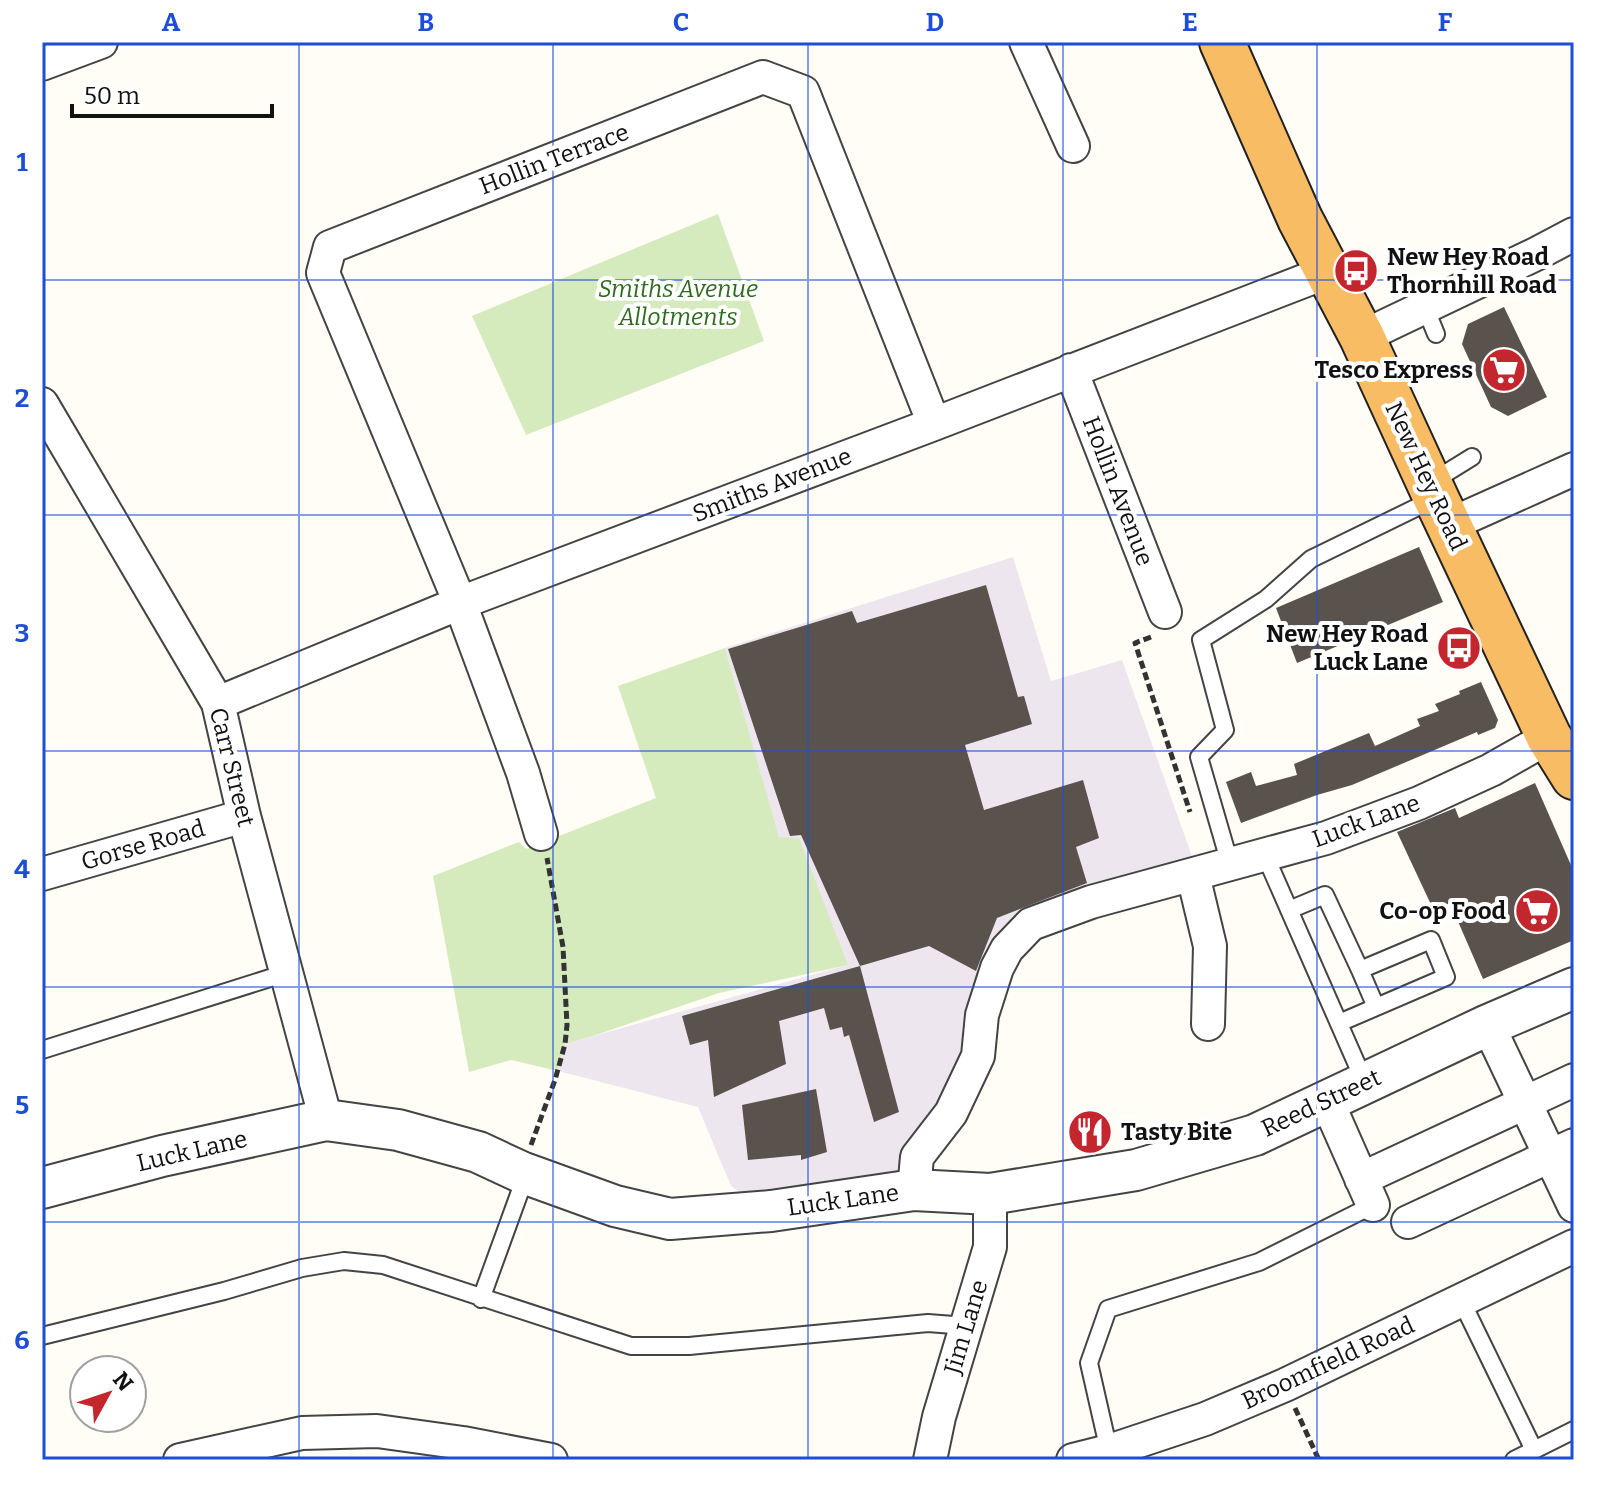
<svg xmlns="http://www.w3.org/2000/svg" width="1616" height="1502" font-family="Bitter,serif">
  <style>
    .industrial { fill: #eee6ef }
    .green { fill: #d5ebbd }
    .building { fill: #5a524d }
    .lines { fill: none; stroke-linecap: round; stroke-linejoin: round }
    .service-casing { stroke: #444; stroke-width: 20 }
    .minor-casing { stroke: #444; stroke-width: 36 }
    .tertiary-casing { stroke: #444; stroke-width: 44 }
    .trunk-casing { stroke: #222; stroke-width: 48 }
    .path { stroke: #333; stroke-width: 5; stroke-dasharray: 8 4; stroke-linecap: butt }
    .service { stroke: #fff; stroke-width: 16 }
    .minor { stroke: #fff; stroke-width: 32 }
    .tertiary { stroke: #fff; stroke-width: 40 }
    .trunk { stroke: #f7bc64; stroke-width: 44 }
    .grid { fill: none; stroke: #1d4ed8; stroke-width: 2; stroke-opacity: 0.55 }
    .labels { text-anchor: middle; stroke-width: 8; stroke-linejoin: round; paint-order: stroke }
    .street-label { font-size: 24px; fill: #111; stroke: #fff }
    .poi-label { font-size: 24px; font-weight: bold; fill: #111; stroke: #fff; text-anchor: end }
    .park-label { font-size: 24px; font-style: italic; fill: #2f6b1f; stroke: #fff }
    .neatline { fill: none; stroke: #1d4ed8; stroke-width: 3 }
    .grid-label { font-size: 26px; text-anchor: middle; font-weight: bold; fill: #1d4ed8 }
  </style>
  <rect width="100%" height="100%" fill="#fffdf5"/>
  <path class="industrial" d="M1013,557L1051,681L1122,660L1193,859L1031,924L914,1190L771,1211L731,1186L698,1107L558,1071L565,1044L847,965L779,838L725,648Z"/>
  <path class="green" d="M718,214L764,341L526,435L472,316Z
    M725,648L779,837L799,838L848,965L719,993L593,1036L565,1044L558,1071L511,1060L469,1072L433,876L519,842L526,849L656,798L618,686Z"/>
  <path class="building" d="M1504,307L1547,397L1508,416L1491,407L1462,344L1468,324Z
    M1419,547L1443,602L1297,663L1276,608Z
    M986,585L1018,697L1024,696L1032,724L965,745L984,810L1083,780L1099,838L1076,847L1087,883L997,918L976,971L929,946L860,966L801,835L790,836L728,649L852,611L857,623Z
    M1481,682L1498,720L1495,728L1478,735L1477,732L1352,785L1317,795L1241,823L1226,782L1251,772L1256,786L1297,775L1294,764L1369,733L1375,746L1420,726L1417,719L1439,711L1435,704L1460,694L1459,691Z
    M1535,783L1574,872V940L1483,979L1450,903L1434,911L1397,832L1455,808L1459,818Z
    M860,966L899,1112L874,1122L849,1035L844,1037L842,1027L830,1030L824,1008L779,1021L786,1064L714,1097L708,1040L690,1045L682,1016Z
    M816,1089L827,1152L801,1160V1155L748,1160L742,1105Z"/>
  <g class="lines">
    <g class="service-casing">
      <path id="service" d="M1425,307L1436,334
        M1430,483L1472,457
        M1265,855L1365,1083
        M1230,864L1199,757L1225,730L1201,640L1266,599L1311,559L1434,499
        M1289,910L1325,895L1360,970L1431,940L1446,977L1339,1023
        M1360,970L1376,1007
        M42,1050L286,973
        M481,1299L526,1175
        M1461,1300L1534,1450
        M42,1336L224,1291L302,1268L344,1261L383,1265L631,1346H689L928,1323L966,1326
        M1109,1451L1089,1363L1108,1309L1259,1262L1373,1205
        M1514,1460L1574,1430"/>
    </g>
    <g class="minor-casing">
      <path id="minor" d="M1026,42L1073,146
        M42,64L101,42
        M1362,337L1538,253L1574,234
        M1071,370L1165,612
        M42,404L218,703L244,816L326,1120
        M1449,525L1574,469
        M218,703L460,603L934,424L1327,272
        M541,834L523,773L460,603L323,273L330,247L763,77L803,92L934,424
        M42,874L244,816
        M1193,875L1210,946L1208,1024
        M1488,1025L1574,1206
        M1327,1101L1373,1205
        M1361,1179L1574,1080
        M914,1190L917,1157L951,1113L978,1056L982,1015L997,968L1007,949L1031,924L1091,902L1326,838L1419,803L1491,770L1549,737
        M1408,1222L1574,1145
        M180,1460L302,1433L377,1431L463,1443L551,1460
        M930,1460L939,1417L990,1247V1194
        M1073,1460L1109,1451L1205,1419L1285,1385L1574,1246"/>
    </g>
    <g class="tertiary-casing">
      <path id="tertiary" d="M42,1188L162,1156L326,1120L398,1130L478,1152L521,1172L615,1206L670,1219L771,1211L914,1190L990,1194L1136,1170L1255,1135L1488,1025L1574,988"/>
    </g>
    <g class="trunk-casing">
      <path id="trunk" d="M1222,42L1300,219L1362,337L1436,498L1549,737L1574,777"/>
    </g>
    <path class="path" d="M1151,637L1135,643L1190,812
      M531,1145L555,1080L565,1044L567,1025L563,947L547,858
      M1295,1408L1319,1460"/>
    <use href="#service" class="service"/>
    <use href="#minor" class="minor"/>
    <use href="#tertiary" class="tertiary"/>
    <use href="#trunk" class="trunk"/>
  </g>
  <path class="grid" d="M299,42V1460M553,42V1460M808,42V1460M1063,42V1460M1317,42V1460M42,280H1574M42,515H1574M42,751H1574M42,987H1574M42,1222H1574"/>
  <defs>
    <g id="bus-disc" transform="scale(2.3)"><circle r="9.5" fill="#c4262e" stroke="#fff"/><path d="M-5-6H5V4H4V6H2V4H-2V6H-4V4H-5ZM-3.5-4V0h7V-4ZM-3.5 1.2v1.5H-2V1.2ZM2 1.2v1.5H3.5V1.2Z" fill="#fff"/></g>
    <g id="supermarket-disc" transform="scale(2.3)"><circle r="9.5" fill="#c4262e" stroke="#fff"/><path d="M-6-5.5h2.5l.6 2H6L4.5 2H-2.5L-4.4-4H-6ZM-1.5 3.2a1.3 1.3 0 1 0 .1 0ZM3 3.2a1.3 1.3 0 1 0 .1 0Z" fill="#fff"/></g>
    <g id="restaurant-disc" transform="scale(2.3)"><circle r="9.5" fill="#c4262e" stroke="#fff"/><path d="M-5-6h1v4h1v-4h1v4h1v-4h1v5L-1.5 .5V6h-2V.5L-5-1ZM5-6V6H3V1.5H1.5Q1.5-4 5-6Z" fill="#fff"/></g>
  </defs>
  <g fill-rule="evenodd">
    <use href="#bus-disc" x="1356" y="271"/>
    <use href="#supermarket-disc" x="1504" y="370"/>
    <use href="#bus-disc" x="1459" y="648"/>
    <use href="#supermarket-disc" x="1537" y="911"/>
    <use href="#restaurant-disc" x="1090" y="1132"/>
  </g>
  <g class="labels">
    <g class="street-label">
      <text transform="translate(554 159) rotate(-21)" y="8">Hollin Terrace</text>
      <text transform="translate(1426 476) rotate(65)" y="8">New Hey Road</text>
      <text transform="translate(772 485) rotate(-21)" y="8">Smiths Avenue</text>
      <text transform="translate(1118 491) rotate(69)" y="8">Hollin Avenue</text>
      <text transform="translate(232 767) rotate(76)" y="8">Carr Street</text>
      <text transform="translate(1366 821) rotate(-20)" y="8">Luck Lane</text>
      <text transform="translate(143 845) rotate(-16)" y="8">Gorse Road</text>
      <text transform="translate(1321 1103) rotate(-25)" y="8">Reed Street</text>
      <text transform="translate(192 1151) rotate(-13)" y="8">Luck Lane</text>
      <text transform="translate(843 1200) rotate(-8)" y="8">Luck Lane</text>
      <text transform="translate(966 1327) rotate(-73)" y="8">Jim Lane</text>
      <text transform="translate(1328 1363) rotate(-25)" y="8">Broomfield Road</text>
    </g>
    <g class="poi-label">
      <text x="1387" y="265" text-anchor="start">New Hey Road<tspan x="1387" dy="28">Thornhill Road</tspan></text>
      <text x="1473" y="378">Tesco Express</text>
      <text x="1428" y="642">New Hey Road<tspan x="1428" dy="28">Luck Lane</tspan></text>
      <text x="1506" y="919">Co-op Food</text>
      <text x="1121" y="1140" text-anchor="start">Tasty Bite</text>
    </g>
    <g class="park-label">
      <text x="678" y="297">Smiths Avenue<tspan x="678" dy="28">Allotments</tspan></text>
    </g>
  </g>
  <rect width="1616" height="1502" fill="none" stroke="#ffffff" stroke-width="88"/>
  <g transform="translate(108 1394) rotate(50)"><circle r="38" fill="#ffffff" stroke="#a0a0a0" stroke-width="2"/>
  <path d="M0-6L14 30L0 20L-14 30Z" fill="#c4262e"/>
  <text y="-12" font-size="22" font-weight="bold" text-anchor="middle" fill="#111111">N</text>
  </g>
  <path d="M72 104v12h200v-12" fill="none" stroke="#111111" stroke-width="4"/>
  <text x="84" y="104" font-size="24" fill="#111111" stroke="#ffffff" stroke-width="6" paint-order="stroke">50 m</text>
  <rect x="44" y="44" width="1528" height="1414" class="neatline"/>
  <g class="grid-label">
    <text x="171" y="31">A</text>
    <text x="426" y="31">B</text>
    <text x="681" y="31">C</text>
    <text x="935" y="31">D</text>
    <text x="1190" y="31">E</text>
    <text x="1445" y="31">F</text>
    <text x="22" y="171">1</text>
    <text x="22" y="407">2</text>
    <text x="22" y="642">3</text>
    <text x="22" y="878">4</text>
    <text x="22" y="1114">5</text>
    <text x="22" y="1349">6</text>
  </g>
</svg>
